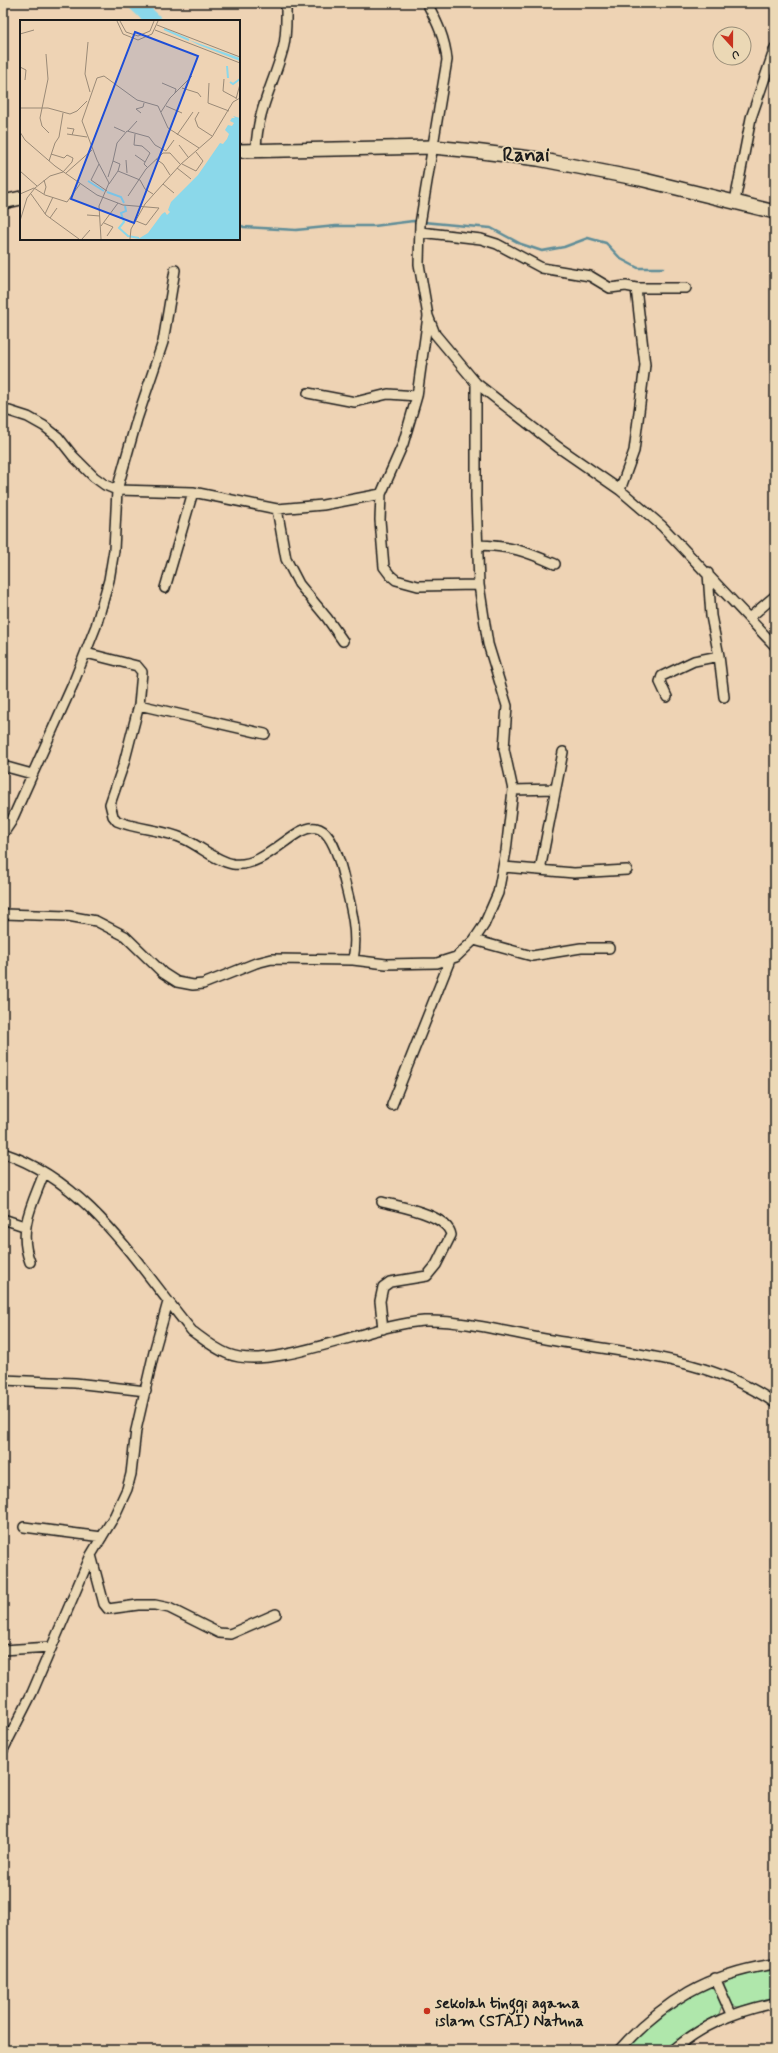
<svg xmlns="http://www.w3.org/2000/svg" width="778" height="2053" font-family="Mynerve,sans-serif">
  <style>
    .green { fill: #afe7ab; stroke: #668264 }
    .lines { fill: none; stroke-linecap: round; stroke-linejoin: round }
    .stream { stroke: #5f8d98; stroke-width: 2.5 }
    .river { stroke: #8bd8ea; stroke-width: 15 }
    .street-casing { stroke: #1c1c1c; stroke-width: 12 }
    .secondary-casing { stroke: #1c1c1c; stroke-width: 16 }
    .street { stroke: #ebd8b5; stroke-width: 9 }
    .secondary { stroke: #ebd8b5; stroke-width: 13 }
    .poi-dot { fill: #c8321e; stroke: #ebd8b5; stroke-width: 1.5 }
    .labels { text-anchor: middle; stroke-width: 3.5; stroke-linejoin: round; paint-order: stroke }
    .poi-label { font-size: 16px; font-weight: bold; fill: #1c1c1c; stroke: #ebd8b5; text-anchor: start }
    .district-label { font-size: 20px; font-weight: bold; fill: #1c1c1c; stroke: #ebd8b5 }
    .inset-river { fill: none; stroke: #8bd8ea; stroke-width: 2 }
    .inset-road { fill: none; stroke: #9a8a77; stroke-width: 1 }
    .view { fill: #1d4ed8; fill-opacity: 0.15; stroke: #1d4ed8; stroke-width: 2 }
    .inset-edge { fill: none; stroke: #1c1c1c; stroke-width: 2 }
  </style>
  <rect width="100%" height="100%" fill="#eed3b4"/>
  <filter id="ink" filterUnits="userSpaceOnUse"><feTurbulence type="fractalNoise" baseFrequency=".025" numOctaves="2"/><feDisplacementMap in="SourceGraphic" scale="8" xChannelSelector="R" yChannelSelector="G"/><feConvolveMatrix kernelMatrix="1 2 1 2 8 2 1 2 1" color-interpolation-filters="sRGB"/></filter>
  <g filter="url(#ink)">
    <path class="green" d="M775,1968V1998L738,2007L731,2005L723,1986C728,1973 762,1971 775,1968Z
      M707,1987L714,1988L722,2005L719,2014L689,2031L665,2050H625C649,2024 675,2002 707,1987Z"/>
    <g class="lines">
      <path class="stream" d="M239,225L244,227L296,230L336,226H374L413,221L455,225L491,228L521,244L542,251L564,247L588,238L606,243L621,259L638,268H663"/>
      <path class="river" d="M135,3L154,21"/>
      <g class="street-casing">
        <path id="street" d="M427,3C437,22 445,38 447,60L420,224L419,264L428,316L435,334L476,383L558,447L620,490L662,526L775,646
          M256,150C257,110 273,86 283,49C287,35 286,18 286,3
          M735,201L751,118L775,48
          M420,232L481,239L497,244L542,268L590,276L610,288L626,286L636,288L645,365L634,451L620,490
          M636,288H686
          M428,316L417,396L403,444L381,494L380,520L384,567L390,575L396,580L418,586L479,585L476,497V383
          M308,393L355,402L388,394L417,396
          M3,409L28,417L44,426L58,437L73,456L94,477L105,485L117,490L193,492L277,509L323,505L381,494
          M277,509L286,559L299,584L327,618L343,641
          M478,545C511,546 525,551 555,564
          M708,573L711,616L719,656L724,697
          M165,588L193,492
          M749,618L775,596
          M86,653L137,666L142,672L139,705L124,763L110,804L113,816L117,821C138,830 163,829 184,839C200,846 216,861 233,864C281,871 318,774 342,871C349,900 359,930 353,960
          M667,697L660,682L662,676L694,661L719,656
          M139,705L265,734
          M3,766L32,774
          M513,790L556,789
          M3,834L11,822L73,684L96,626L109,580L114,550L117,490L137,419L163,342L175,270
          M504,867L574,873L627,870
          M540,870L563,752
          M3,914L68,916L96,921L125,936L163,973L177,982L193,985L203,984L256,963L272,959L353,960L386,964L437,963L456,957L474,940L484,925L498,893L506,851L513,790L504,749L507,706L488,644L479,585
          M474,940L532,956L581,948H609
          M392,1105L450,960
          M3,1153C90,1182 137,1265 192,1331C203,1339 215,1349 228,1354C273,1372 372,1324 424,1321C464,1320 506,1332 545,1339C623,1353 708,1356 775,1403
          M382,1202C400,1207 447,1214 451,1235L436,1265L427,1276L390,1282L383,1287L380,1301L383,1329
          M3,1219L24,1226
          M30,1262C17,1229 33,1203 44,1173
          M3,1380L75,1383L146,1391
          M24,1527L102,1537
          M91,1555L104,1604L108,1609L138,1605H155L169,1608L219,1633L230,1634L276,1614
          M3,1650L50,1647
          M3,1750L32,1693L91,1555L115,1515L127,1489L131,1474L136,1430L154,1352L168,1302
          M715,1978L731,2014
          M619,2050C663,2001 709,1973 775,1964
          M673,2050C704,2024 736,2011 775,2003"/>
      </g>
      <g class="secondary-casing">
        <path id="secondary" d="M239,151L433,147L474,151L538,159L640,179L775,212
          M3,202L21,198"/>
      </g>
      <use href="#street" class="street"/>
      <use href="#secondary" class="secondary"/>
    </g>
  </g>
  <circle class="poi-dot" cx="427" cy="2011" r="4"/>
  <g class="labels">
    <g class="poi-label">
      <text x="435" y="2008">sekolah tinggi agama<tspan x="435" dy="18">islam (STAI) Natuna</tspan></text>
    </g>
    <g class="district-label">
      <text x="526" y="161">Ranai</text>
    </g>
  </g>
  <g transform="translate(20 20)">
    <rect width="220" height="220" fill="#eed3b4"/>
    <path d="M169,20L220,38V41L179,25ZM213,96L220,98V219H118L128,213L142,194L145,192L147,195L150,192L148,190L151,182L178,155L200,123L203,124L207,119L209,114L205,110L208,105L212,106L214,103L210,101L212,98H215Z" fill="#8bd8ea"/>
    <path class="inset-river" d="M144,9L169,20M207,46L208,58M210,62L213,64L220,59M68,161L84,171M87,172L101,177L104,183M105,186L106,191L101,193L104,202L99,208L108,216L119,218"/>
    <path class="inset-road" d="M97,1L103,14L118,20L132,14L138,1M100,1L106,12L118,16L130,11L134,1M137,5L220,37M135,10L220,43M0,14L14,10M68,22L65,54L70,72M26,34L28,59L20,98L22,106L29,113M0,47L6,50L5,60M204,59L203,71L216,78M142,63L156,69L155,73M189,63L188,83L209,91M162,68L178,73L181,77M216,79L220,64M146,86L162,93M1,88H28L50,94L57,91L67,81M141,92L150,78L172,56M179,92L175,99L178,107L192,116M121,93L116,89L123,87L124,83M94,107L105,112M47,108L54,109L52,115M108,111L117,101M0,112L5,120L35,146L77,175L103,185L139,188L126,205L116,201M47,114L67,117M115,114L114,125L122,126L130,133L124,144L128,148M157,115L173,92M159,125L168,137M146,131L154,120M115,135L125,142M136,139L143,144L150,155M106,140L107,153M29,141L35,123L39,117L43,93M93,141L97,123L107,111L129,117L135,125L146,131M79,144L71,160L87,171M162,144L176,151L183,141L176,132M157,148L171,159M0,151L17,166M98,151L120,160L125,169L133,174M46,153L72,130M88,157L93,141L100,144L98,151L89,164M143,164L154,173M0,174L14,168L25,175L47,182L60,164M11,174L26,195L59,219M24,174L26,167L24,160M108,176L126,149L143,133H150L160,144M25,194L33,177M67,195L80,196M30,198L37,188M0,201L7,178L15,168L30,156L43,152L52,142L53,138L47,135L44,138L31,134M84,203L93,207L87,216M81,206L98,183M62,219L70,210M81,219L79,186L89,163L77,140L62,101L77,58L84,56L117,80L138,86L148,108L179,128M110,219L111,209L125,184L161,144L192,117L213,82L220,78"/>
    <path class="view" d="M115,12L178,36L114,203L51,179Z"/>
    <rect width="220" height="220" class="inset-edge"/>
  </g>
  <rect width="778" height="2053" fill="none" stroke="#ebd8b5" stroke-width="16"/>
  <rect x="8" y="8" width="762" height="2037" fill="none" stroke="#1c1c1c" stroke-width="1.5" filter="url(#ink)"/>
  <g transform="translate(732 46) rotate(159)"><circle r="19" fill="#ebd8b5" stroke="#988d78"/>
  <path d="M0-3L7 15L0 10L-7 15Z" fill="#c8321e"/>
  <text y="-6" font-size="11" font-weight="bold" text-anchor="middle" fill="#1c1c1c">U</text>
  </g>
</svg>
